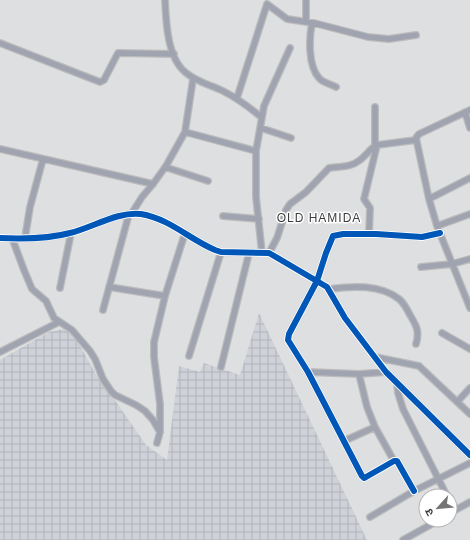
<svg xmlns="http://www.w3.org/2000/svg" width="470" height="540" font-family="Helvetica,'Noto Sans Devanagari',sans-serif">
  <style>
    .industrial { fill: url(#industrial-grid) }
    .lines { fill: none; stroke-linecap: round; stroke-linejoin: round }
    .street-casing { stroke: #bbbbbc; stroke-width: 8 }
    .street { stroke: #a0a4b0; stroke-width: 5.5 }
    .cycleway-casing { stroke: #fff; stroke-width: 8 }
    .cycleway { stroke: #0057b8; stroke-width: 6 }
    .labels { text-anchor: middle; stroke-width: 3; stroke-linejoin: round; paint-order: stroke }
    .quarter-label { font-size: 12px; letter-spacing: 1px; fill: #3c3c3e; stroke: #fff }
  </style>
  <defs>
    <pattern id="industrial-grid" width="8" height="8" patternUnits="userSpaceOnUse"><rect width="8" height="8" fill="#cfd1d8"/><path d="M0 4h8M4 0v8" fill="none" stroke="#b3b4ba"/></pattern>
  </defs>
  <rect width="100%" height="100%" fill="#dedfe1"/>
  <path class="industrial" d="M259,313L367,540H0V360L49,332L63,329L74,335L98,378L117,403L146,445L167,460L179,366L200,372L204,363L240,375Z"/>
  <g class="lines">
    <g class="street-casing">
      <path id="street" d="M165,0C166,21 167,57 185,72C196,82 211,85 223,91C237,98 249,107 261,117
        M306,22V0
        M312,23C309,38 308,66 319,78C323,83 331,84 336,87
        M0,43L100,82L104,80L106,76L118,53L174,54
        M237,98L267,4L287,19L314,23L368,37L389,39L416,35
        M375,107V146
        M470,110L419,134L416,138L429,199L437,226L470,308
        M465,112L470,128
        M261,128L291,138
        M185,132L256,151
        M0,149L153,184
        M165,167L208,181
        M429,199L470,178
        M132,213L142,197L153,184L166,166L185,132L193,79
        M223,216L259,219
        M437,226L470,214
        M369,234L370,208L364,199L377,145
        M0,238C23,239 48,239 70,233C92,228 118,211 141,214C170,219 189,239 215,250L221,252L269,253L327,287L345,318L386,372L470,455
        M12,238L24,270L32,289L46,301L54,318L72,330L90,351L95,359L103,379L111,391L115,395L136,405L145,411L153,420L160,432
        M25,238L30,207L43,159
        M262,253L256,197V151L264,106L290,48
        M269,253L277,238L286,210L290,204L306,192L329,168C340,166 350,168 360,160C367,155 370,148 377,145L416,140
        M421,267L452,264L470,259
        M109,287L165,296
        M60,288L71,233
        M329,289C352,286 380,284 399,299C404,303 407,309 410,315C416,325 420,331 416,344
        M103,310L129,214
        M442,333L470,349
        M0,352L59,322
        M189,356L221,252
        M375,357L419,366L470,414
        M221,367L249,253
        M308,372L359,374L386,372
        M359,374L367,407L375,427L394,461
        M397,383L398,393L403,409L447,496
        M458,401L470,388
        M344,441L375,427
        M157,443L160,432V404L154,357V342L165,296L185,233
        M414,491L397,461H394L366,477L364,478L362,476L308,372L288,340L289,334L317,281L326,253L333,236L343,234H376L422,237L440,233
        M450,501L455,510
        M450,513L470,502
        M370,517L414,491L470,463
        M403,540L439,520"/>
    </g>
    <use href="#street" class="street"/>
    <g class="cycleway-casing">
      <path id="cycleway" d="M0,238C23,239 48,239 70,233C92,228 118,211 141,214C170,219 189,239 215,250L221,252L269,253L327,287L345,318L386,372L470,455
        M414,491L397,461H394L366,477L364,478L362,476L308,372L288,340L289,334L317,281L326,253L333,236L343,234H376L422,237L440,233"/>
    </g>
    <use href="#cycleway" class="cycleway"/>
  </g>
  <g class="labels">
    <g class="quarter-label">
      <text x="319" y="222">OLD HAMIDA</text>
    </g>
  </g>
  <g transform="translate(438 508) rotate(243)"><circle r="19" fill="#ffffff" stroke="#b1b1b2"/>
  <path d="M0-3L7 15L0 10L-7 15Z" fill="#757577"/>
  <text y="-6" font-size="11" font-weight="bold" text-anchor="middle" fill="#3c3c3e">उ</text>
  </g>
</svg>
